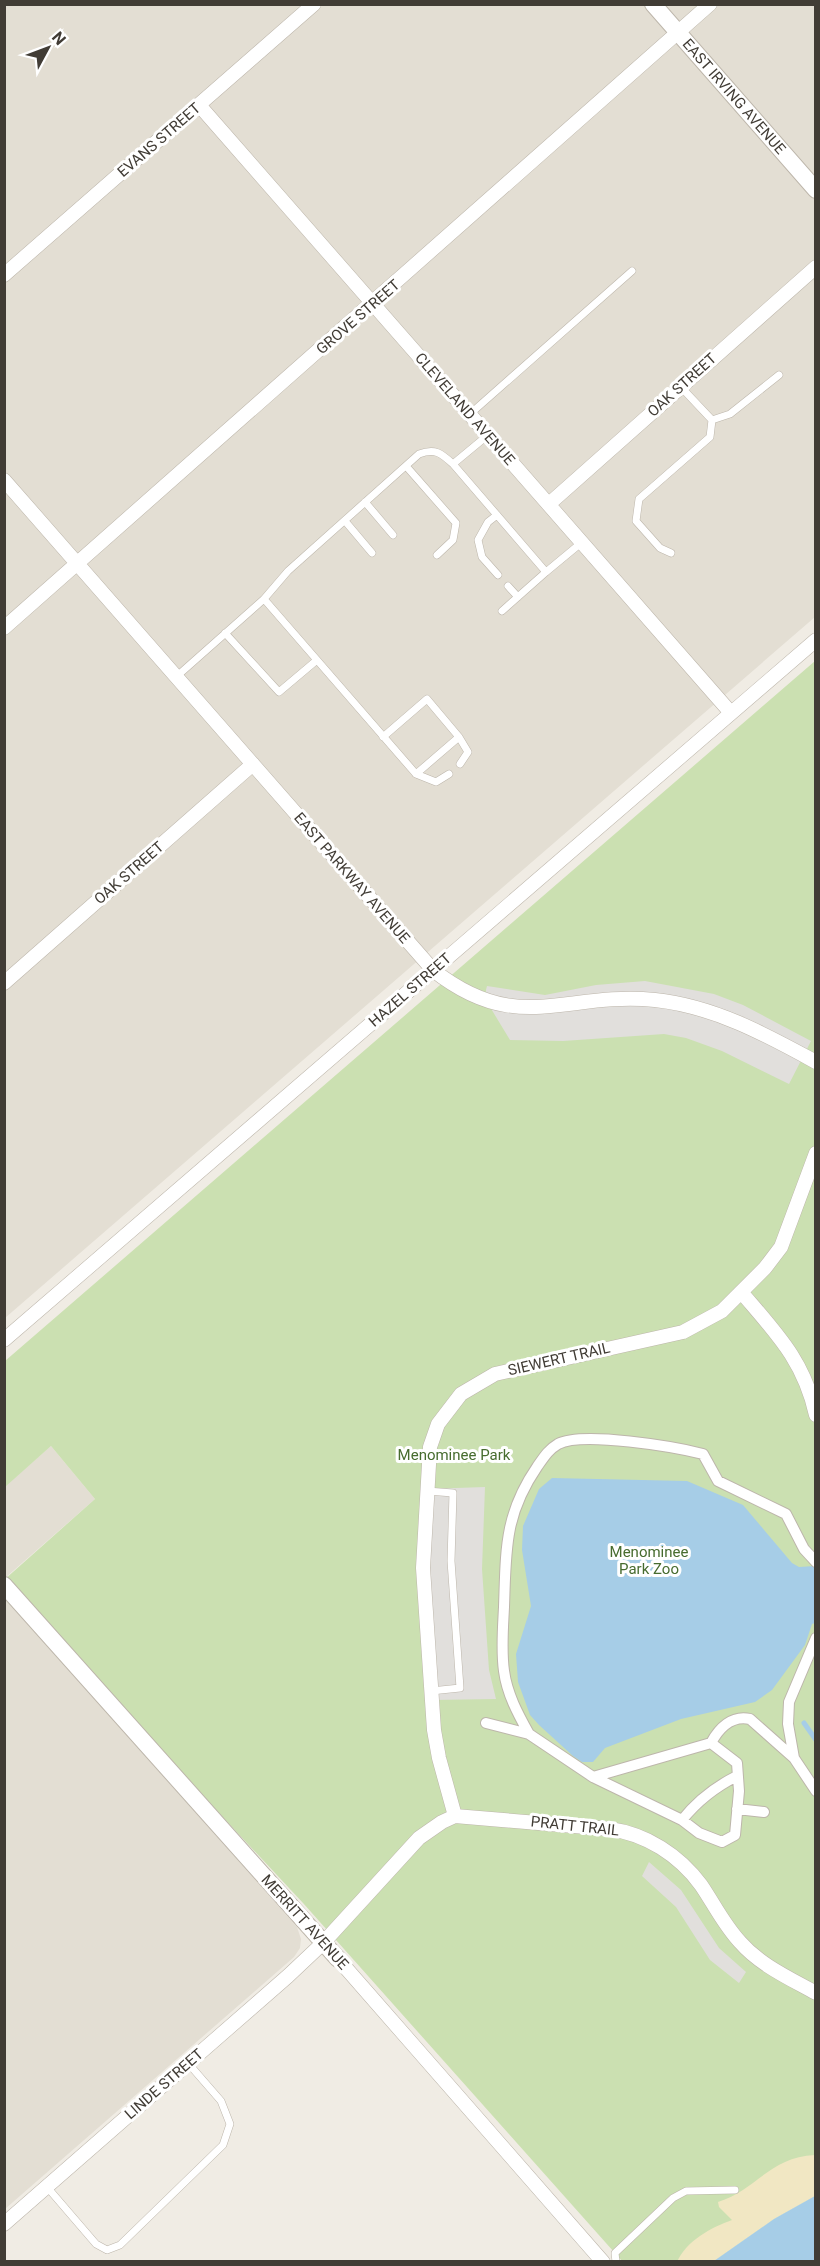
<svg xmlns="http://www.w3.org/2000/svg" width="820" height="2266" font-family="Roboto,sans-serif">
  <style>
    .residential { fill: #e3ded3 }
    .green { fill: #cbe0b1 }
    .sand { fill: #f1e7c3 }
    .parking { fill: #e1dfdc }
    .water { fill: #a6cde7 }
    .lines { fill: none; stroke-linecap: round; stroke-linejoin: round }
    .stream { stroke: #a6cde7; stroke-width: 5 }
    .service-casing { stroke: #bdb6ab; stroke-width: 8 }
    .pedestrian-casing { stroke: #bdb6ab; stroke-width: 12 }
    .minor-casing { stroke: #bdb6ab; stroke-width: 15 }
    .tertiary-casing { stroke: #bdb6ab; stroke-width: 18 }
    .service { stroke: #fff; stroke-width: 7 }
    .pedestrian { stroke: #fff; stroke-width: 10 }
    .minor { stroke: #fff; stroke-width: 14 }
    .tertiary { stroke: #fff; stroke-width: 16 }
    .labels { text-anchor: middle; stroke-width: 6; stroke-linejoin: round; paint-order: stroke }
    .street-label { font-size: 15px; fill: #413c35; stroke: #fff }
    .park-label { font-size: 15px; fill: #476c2f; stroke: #fff }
  </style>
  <rect width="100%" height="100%" fill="#f0ece4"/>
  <path class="residential" d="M5,5H815V617L5,1318Z
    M51,1446L95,1499L5,1578L4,1487Z
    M5,1598L297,1927L301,1939L300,1948L294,1957L5,2209Z"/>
  <path class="green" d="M815,661V2196L774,2219L714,2261H622L303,1903L5,1584L4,1580L95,1499L51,1446L5,1487V1361Z"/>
  <path class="sand" d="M815,2155V2196L774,2219L714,2261L677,2262C686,2241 712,2227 732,2220L719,2207L718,2202C756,2190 770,2157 815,2155Z"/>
  <path class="parking" d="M645,981L714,994L743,1005L811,1041L789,1084L722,1051L686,1038L664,1034L563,1041L510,1040L487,1002L486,990L487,986L545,995L596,985Z
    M485,1487L482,1569L489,1670L496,1699L432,1700L427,1489Z
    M649,1862L681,1890L719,1948L746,1972L739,1983L710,1960L676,1907L642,1876Z"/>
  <path class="water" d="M552,1478L687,1481L743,1505L792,1563L799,1567L815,1566V1623L812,1624L805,1645L772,1690L755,1702L681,1719L605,1748L593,1762H582L573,1756L539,1725L530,1715L518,1682L516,1654L531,1606L522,1550L523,1526L539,1489Z
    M815,2196V2261H714L774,2219Z"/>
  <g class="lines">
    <path class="stream" d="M804,1723L816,1740"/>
    <g class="service-casing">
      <path id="service" d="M470,414L632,271
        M712,420L730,414L779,375
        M453,464L546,572L581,543
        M406,466L456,523L453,540L437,555
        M365,502L393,535
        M497,515L488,522L478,540L482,557L498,575
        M345,521L372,553
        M671,553L660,548L636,521L639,499L710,437L712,420L680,386
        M508,586L518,597
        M264,599L416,774L459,737L427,699L383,737
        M502,611L546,572
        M225,633L279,692L317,660
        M176,677L264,599L288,571L419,454C435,448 441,453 453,464L488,435
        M459,737L468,752L460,764
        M416,774L436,782L449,774
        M427,1491L453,1493L451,1561L460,1688L431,1691
        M47,2187L96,2244L107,2250L120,2245L223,2145L230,2124L221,2101L188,2063
        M616,2262L615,2253L673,2198L686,2191L735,2190"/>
    </g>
    <g class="pedestrian-casing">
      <path id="pedestrian" d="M486,1723L529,1734C518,1714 507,1694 504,1671C501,1650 503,1628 504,1607C506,1551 504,1515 537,1467C544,1457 548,1450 558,1444C582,1431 676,1447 703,1454L718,1481L786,1514L804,1549L816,1562
        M529,1734L593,1777L711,1743C719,1728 732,1715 750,1719L794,1758L788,1724L789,1702L816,1638
        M794,1758L816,1791
        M593,1777L682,1820C698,1800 715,1787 737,1776
        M737,1809L764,1812
        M682,1820L699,1833L722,1842L735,1835L739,1791L737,1763L711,1743"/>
    </g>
    <g class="minor-casing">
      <path id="minor" d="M199,105L731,713
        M4,275L314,4
        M4,480L433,970C518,1037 565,991 655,1000C713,1006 765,1034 816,1062
        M549,504L816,267
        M4,628L710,4
        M4,983L253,764
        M742,1293C777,1334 804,1361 816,1415
        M4,1340L816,640
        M455,1816L439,1758L434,1730L423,1568L430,1447L438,1424L461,1394L495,1374L683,1332L722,1311L765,1268L781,1247L816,1153
        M338,1959L603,2262
        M4,2224L288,1976L323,1943L419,1838L442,1822L455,1816L610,1829C646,1834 679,1855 701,1885C714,1904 724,1925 740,1942C760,1965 789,1978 816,1993"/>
    </g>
    <g class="tertiary-casing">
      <g id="tertiary">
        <path id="s1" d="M653,4L816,190"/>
        <path d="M4,1585L338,1959"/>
      </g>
    </g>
    <use href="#service" class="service"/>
    <use href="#pedestrian" class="pedestrian"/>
    <use href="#minor" class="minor"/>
    <use href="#tertiary" class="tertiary"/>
  </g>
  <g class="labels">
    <g class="street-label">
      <text dy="5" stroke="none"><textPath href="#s1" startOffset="123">EAST IRVING AVENUE</textPath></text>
      <text transform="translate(159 140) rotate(-41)" y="5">EVANS STREET</text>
      <text transform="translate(358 317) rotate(-41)" y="5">GROVE STREET</text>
      <text transform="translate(682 385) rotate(-42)" y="5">OAK STREET</text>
      <text transform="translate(465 409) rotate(49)" y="5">CLEVELAND AVENUE</text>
      <text transform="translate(129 873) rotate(-41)" y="5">OAK STREET</text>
      <text transform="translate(352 878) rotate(49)" y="5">EAST PARKWAY AVENUE</text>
      <text transform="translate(410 990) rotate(-41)" y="5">HAZEL STREET</text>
      <text transform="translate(559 1359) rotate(-13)" y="5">SIEWERT TRAIL</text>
      <text transform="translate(575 1826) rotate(6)" y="5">PRATT TRAIL</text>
      <text transform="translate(305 1922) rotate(48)" y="5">MERRITT AVENUE</text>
      <text transform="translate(164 2084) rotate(-41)" y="5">LINDE STREET</text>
    </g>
    <g class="park-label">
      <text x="454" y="1460">Menominee Park</text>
      <text x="649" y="1557">Menominee<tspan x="649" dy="17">Park Zoo</tspan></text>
    </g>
  </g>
  <rect width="820" height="2266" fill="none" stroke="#413c35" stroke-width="12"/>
  <g transform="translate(48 48) rotate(49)" stroke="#ffffff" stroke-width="4.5" paint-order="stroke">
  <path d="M0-4.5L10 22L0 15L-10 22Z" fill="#413c35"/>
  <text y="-9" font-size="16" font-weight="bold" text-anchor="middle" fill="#413c35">N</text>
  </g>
</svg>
